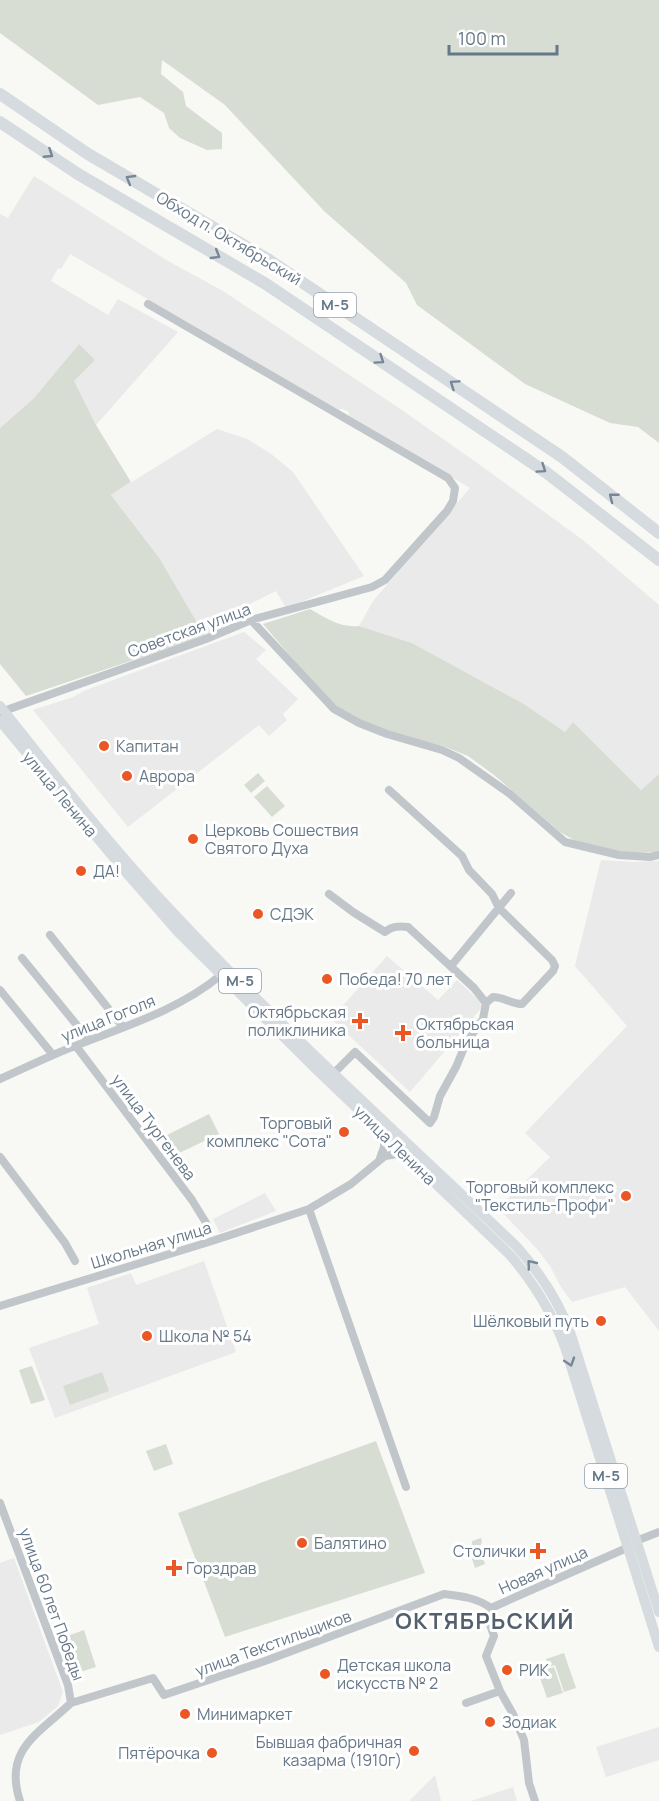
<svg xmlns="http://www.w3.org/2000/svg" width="659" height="1801" font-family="Manrope,sans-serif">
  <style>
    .built { fill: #e9eae9 }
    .green { fill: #d8ddd4 }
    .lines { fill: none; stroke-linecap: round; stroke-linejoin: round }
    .minor { stroke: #c1c6ca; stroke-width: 8 }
    .major { stroke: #d6dbdf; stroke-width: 10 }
    .highway { stroke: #d6dbdf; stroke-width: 12 }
    .oneway { stroke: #778795 }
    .poi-dot { fill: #ea5624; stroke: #fff; stroke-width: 2 }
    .labels { text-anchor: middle; stroke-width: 6; stroke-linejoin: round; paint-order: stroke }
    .shield { fill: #fff; stroke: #94a0ac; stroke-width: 1.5 }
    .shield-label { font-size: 15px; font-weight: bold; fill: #667888 }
    .street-label { font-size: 16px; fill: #667888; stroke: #fff }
    .poi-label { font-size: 16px; fill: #667888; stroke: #fff; text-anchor: start }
    .district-label { font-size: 22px; font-weight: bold; letter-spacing: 1.5px; fill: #54616c; stroke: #fff }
  </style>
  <rect width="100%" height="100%" fill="#f8f8f5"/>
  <path class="built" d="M34,176L168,261L223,291L399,408L487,470L584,541L659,605V774L641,790L573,722L565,732L524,704L412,643L359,626L373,601L470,488L349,416V412L345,410L342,409L338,410L70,254L61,269L58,268L51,281L108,315L118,299L178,332L96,425L73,381L79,344L34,398L0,428V214L8,218Z
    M217,429L247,439L270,453L293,472L364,576L286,608L276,591L240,609L244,617L205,636L160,559L111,495Z
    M244,632L266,650L256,659L298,699L283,714L287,720L269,736L259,725L128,827L33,710L73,697L86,690Z
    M601,860L633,862L659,861V1331L625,1287L572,1302L561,1287L550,1266L537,1249L498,1208L550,1157L525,1133L627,1026L575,966Z
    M387,956L438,1000L457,980L484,1005L410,1092L331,1019Z
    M265,1193L276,1211L220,1233L213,1219Z
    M204,1261L236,1352L55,1418L29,1348L99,1324L87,1288L131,1273L136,1285Z
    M14,1558L63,1692L58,1706L39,1722L0,1735V1563Z
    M659,1727V1760L606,1777L596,1747Z
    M435,1775L441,1801H409Z
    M513,1787L517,1801H471Z"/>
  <path class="green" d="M0,0H659V443L638,427L610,423L525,384L417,305L406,283L324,211L225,105L162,60L161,74L183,92L186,106L222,133V149L207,150L180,138L169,128L164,113L140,97L98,105L0,33Z
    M79,344L95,360L74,381L96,425L131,482L111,495L160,559L205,636L26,696L0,664V428L34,398Z
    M310,609C326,618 340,628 359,626L412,643L524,704L565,732L573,722L641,790L659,774V852L633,853L619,852L574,840L560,832L494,775L468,756L443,746L383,732L333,707L263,624Z
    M258,773L265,781L251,793L244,785Z
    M267,786L285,806L272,817L254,797Z
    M209,1114L219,1134L173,1156L163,1137Z
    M32,1366L45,1400L31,1404L19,1370Z
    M102,1372L109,1391L70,1405L63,1386Z
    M376,1441L425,1573L225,1637L178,1513Z
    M166,1444L173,1464L154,1471L146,1451Z
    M481,1538L482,1542L479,1548L485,1564L475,1568L472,1559V1541Z
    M84,1630L96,1667L71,1675L59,1639Z
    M564,1653L576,1688L564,1692L555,1665L548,1667L546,1659Z
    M554,1667L563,1693L547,1698L538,1672Z"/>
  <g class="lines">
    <path class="minor" d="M251,620L334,709L359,723L387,734L442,750L459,758L510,794L565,842L619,855L650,857L659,855
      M1,712L206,639L251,620L372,587L385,580L447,511L453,501L455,488L448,478L148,304
      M389,790L462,856L469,870L492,894L499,908L552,960L555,966L553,971L522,1004C512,1004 503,997 493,997L486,1003
      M329,894L353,912L385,932C392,926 399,926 408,927L474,988L486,1003L483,1019L466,1043L456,1067L440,1096L434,1117L430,1123L355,1052L334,1073
      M50,935L123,1027
      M22,958L89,1040
      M451,966L511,893
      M0,990L53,1055
      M76,1046L192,1200L208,1226
      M0,1079C27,1067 53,1054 80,1044C129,1025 180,1009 221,975
      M0,1157L65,1243L75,1261
      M380,1158L384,1147V1134
      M309,1209L406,1487
      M0,1306L212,1241L309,1209L351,1184L385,1156L398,1154L407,1156
      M0,1503L68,1685L71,1703C38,1734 3,1750 20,1801
      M636,1541L659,1532
      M71,1703L153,1678L164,1695L265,1661L444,1594C462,1596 477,1598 491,1608
      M466,1703L500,1691
      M535,1801L529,1783L524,1740L513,1714L500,1691L486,1656L494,1636L489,1622L491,1608L629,1547"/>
    <path class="major" d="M0,706C57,778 115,852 178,918C286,1033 403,1138 517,1247C541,1274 559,1301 571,1335L659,1612
      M0,721L130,877L178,932L318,1071L510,1255C534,1283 552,1312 565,1347L659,1647"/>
    <path class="highway" d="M0,94L88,154L269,260L562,457L659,533
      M0,122L78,174L266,284L547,473L659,560"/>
  </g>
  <defs><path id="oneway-chevron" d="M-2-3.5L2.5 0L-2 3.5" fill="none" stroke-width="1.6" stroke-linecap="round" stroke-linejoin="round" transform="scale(1.5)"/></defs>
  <g class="oneway">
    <use href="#oneway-chevron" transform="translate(49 154) rotate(33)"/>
    <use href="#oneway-chevron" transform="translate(130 179) rotate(-150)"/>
    <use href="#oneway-chevron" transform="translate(216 255) rotate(31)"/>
    <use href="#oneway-chevron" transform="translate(380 360) rotate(34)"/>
    <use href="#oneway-chevron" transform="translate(454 384) rotate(-146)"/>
    <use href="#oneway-chevron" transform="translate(542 469) rotate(34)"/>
    <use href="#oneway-chevron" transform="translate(613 497) rotate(-142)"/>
    <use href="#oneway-chevron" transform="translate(531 1264) rotate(-129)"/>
    <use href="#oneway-chevron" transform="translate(570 1362) rotate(72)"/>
  </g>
  <g class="poi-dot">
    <circle cx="104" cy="746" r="6"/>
    <circle cx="127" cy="776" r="6"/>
    <circle cx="193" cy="839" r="6"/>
    <circle cx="81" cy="871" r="6"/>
    <circle cx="258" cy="914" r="6"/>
    <circle cx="327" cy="979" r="6"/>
    <path d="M357 1012h6v6h6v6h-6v6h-6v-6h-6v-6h6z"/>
    <path d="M400 1024h6v6h6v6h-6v6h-6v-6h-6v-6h6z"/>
    <circle cx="344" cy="1132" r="6"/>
    <circle cx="626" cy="1196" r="6"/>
    <circle cx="601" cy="1321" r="6"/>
    <circle cx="147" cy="1336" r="6"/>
    <circle cx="302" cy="1543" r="6"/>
    <path d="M535 1542h6v6h6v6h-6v6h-6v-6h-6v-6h6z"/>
    <path d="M171 1559h6v6h6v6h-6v6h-6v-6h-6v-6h6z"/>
    <circle cx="507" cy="1670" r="6"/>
    <circle cx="325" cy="1674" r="6"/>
    <circle cx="185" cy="1714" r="6"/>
    <circle cx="490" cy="1722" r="6"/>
    <circle cx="414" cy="1751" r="6"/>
    <circle cx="212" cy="1753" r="6"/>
  </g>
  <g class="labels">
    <g class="shield">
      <rect x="314" y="293" width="42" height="24" rx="4.5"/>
      <rect x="219" y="969" width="42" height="24" rx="4.5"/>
      <rect x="585" y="1464" width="42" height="24" rx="4.5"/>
    </g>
    <g class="shield-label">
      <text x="335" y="310">М-5</text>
      <text x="240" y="986">М-5</text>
      <text x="606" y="1481">М-5</text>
    </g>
    <g class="street-label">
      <text transform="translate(229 238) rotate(31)" y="6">Обход п. Октябрьский</text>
      <text transform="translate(189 630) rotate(-20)" y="6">Советская улица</text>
      <text transform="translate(60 794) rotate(50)" y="6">улица Ленина</text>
      <text transform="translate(108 1018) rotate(-22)" y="6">улица Гоголя</text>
      <text transform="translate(154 1127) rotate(53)" y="6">улица Тургенева</text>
      <text transform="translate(395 1145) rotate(44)" y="6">улица Ленина</text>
      <text transform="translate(151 1245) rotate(-17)" y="6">Школьная улица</text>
      <text transform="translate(543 1570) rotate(-24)" y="6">Новая улица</text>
      <text transform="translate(52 1604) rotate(70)" y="6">улица 60 лет Победы</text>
      <text transform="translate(273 1643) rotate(-20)" y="6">улица Текстильщиков</text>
    </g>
    <g class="poi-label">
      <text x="116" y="752">Капитан</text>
      <text x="139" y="782">Аврора</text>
      <text x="205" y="836">Церковь Сошествия<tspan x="205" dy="18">Святого Духа</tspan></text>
      <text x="93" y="877">ДА!</text>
      <text x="270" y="920">СДЭК</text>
      <text x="339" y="985">Победа! 70 лет</text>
      <text x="346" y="1018" text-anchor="end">Октябрьская<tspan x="346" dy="18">поликлиника</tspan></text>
      <text x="416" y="1030">Октябрьская<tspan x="416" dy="18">больница</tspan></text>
      <text x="332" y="1129" text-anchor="end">Торговый<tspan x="332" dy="18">комплекс "Сота"</tspan></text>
      <text x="614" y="1193" text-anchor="end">Торговый комплекс<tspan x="614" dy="18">"Текстиль-Профи"</tspan></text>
      <text x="589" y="1327" text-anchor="end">Шёлковый путь</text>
      <text x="159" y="1342">Школа № 54</text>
      <text x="314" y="1549">Балятино</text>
      <text x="526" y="1557" text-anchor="end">Столички</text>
      <text x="186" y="1574">Горздрав</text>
      <text x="337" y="1671">Детская школа<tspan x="337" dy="18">искусств № 2</tspan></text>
      <text x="519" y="1676">РИК</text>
      <text x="197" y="1720">Минимаркет</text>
      <text x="502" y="1728">Зодиак</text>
      <text x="402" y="1748" text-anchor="end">Бывшая фабричная<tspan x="402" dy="18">казарма (1910г)</tspan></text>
      <text x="200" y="1759" text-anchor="end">Пятёрочка</text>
    </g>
    <g class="district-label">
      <text x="485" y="1629">ОКТЯБРЬСКИЙ</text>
    </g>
  </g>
  <path d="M449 45v9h108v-9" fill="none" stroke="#667888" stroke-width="3"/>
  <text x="458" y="45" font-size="18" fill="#667888" stroke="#ffffff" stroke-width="4.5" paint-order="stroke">100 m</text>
</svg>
